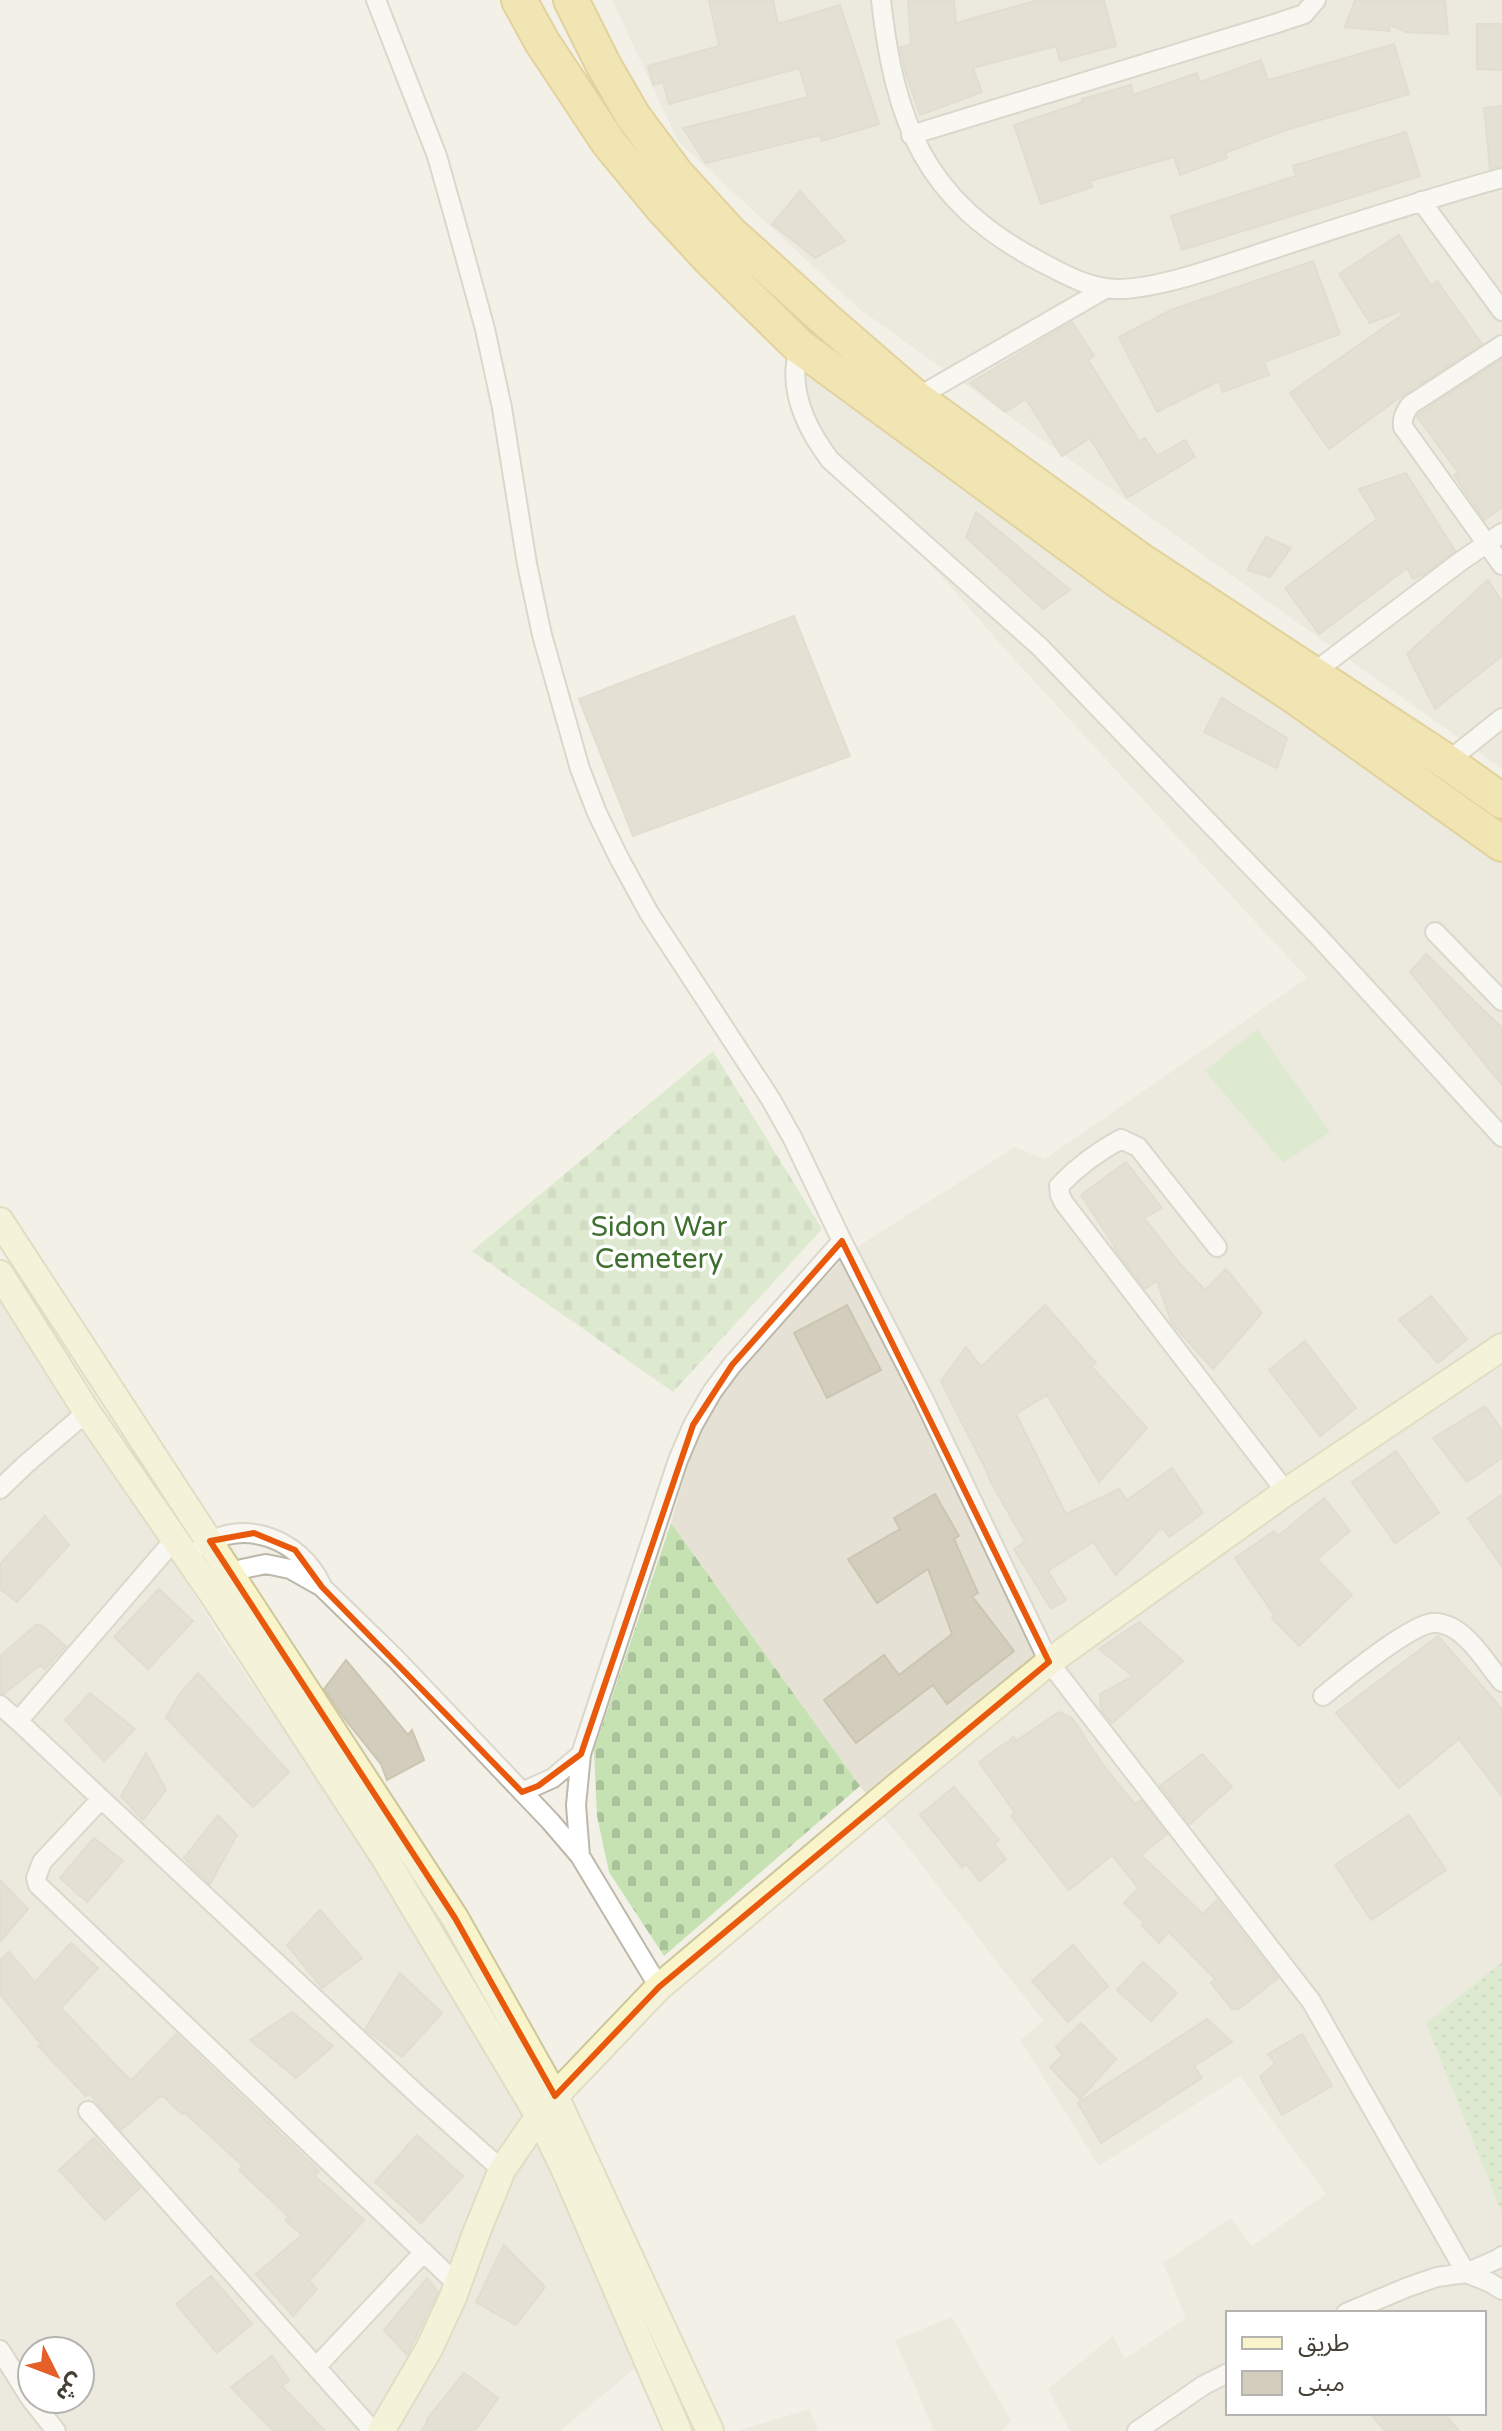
<svg xmlns="http://www.w3.org/2000/svg" width="1502" height="2431" font-family="'Varela Round','Noto Sans Arabic',sans-serif">
  <style>
    .residential { fill: #e5e2d5; fill-rule: evenodd }
    .grass { fill: url(#grass-dots) }
    .cemetery { fill: url(#cemetery-stones) }
    .park { fill: #c6e2b3 }
    .building { fill: #d2cdbd; stroke: #ccc5b1; stroke-width: 2 }
    .lines { fill: none; stroke-linecap: round; stroke-linejoin: round }
    .street-casing { stroke: #bcb8aa; stroke-width: 22 }
    .secondary-casing { stroke: #cdc69a; stroke-width: 30 }
    .highway-casing { stroke: #ceae44; stroke-width: 38 }
    .street { stroke: #fff; stroke-width: 18 }
    .secondary { stroke: #f9f4c9; stroke-width: 26 }
    .highway { stroke: #f0d773; stroke-width: 34 }
    .marked { fill: none; stroke: #e8590c; stroke-width: 6; stroke-linejoin: round }
    .labels { text-anchor: middle; stroke-width: 7; stroke-linejoin: round; paint-order: stroke }
    .park-label { font-size: 28px; fill: #3f702f; stroke: #fff }
  </style>
  <defs>
    <pattern id="grass-dots" width="8" height="8" patternUnits="userSpaceOnUse" patternTransform="scale(2)"><rect width="8" height="8" fill="#c6e2b3"/><path d="M2 2h.1M6 6h.1" fill="none" stroke="#abc39b" stroke-width="1.8" stroke-linecap="round"/></pattern>
    <pattern id="cemetery-stones" width="16" height="16" patternUnits="userSpaceOnUse" patternTransform="scale(2)"><rect width="16" height="16" fill="#c6e2b3"/><path d="M2 7V4a2 2 0 0 1 4 0v3zM10 15v-3a2 2 0 0 1 4 0v3z" fill="#abc39b"/></pattern>
  </defs>
  <rect width="100%" height="100%" fill="#f2f0e7"/>
  <path class="residential" d="M612,0H1502V769L858,308L678,141Z
    M807,372L1502,846V2431H1070L1048,2389L1113,2336L1125,2359L1186,2318L1163,2263L1231,2218L1252,2246L1326,2194L1240,2076L1099,2166L1020,2040L1043,2021L860,1786L671,1523L705,1403L849,1252L1015,1147L1045,1159L1307,978L1012,657L802,418ZM1228,2313H1484V2413H1228Z
    M0,1278L225,1645L449,1967L658,2349L560,2431H0ZM32,2351H80V2399H32Z
    M952,2317L1011,2421L1002,2431H934L895,2340Z
    M810,2409L818,2431H740V2430Z"/>
  <path class="grass" d="M1502,1962V2213L1426,2023Z"/>
  <path class="cemetery" d="M713,1051L822,1229L673,1392L472,1251Z
    M671,1523L860,1786L664,1956L609,1872L597,1816L594,1750Z"/>
  <path class="park" d="M1257,1029L1330,1132L1283,1163L1205,1071Z"/>
  <path class="building" d="M709,0H773L778,24L840,5L879,124L822,141L820,135L706,163L683,128L808,97L799,68L669,104L663,82L653,85L648,66L719,46Z
    M908,0H954L956,23L1038,0H1104L1116,46L1060,61L1056,46L973,68L982,92L920,115L906,74L900,48L911,44Z
    M1355,0H1445L1448,34L1406,32L1389,24L1390,31L1345,27Z
    M1477,24H1502V70L1477,69Z
    M1394,44L1409,94L1286,130L1225,153L1227,158L1180,175L1174,157L1090,181L1092,187L1041,204L1014,125L1083,102L1082,99L1131,85L1133,95L1197,73L1200,82L1261,60L1268,80Z
    M1502,106V166L1490,169L1484,108Z
    M1406,132L1420,176L1182,250L1171,216L1296,176L1293,166Z
    M800,191L845,241L815,258L772,224Z
    M1399,235L1431,286L1437,281L1482,344L1403,395L1329,449L1290,393L1403,314L1401,311L1370,323L1339,274Z
    M1313,261L1340,334L1264,362L1269,375L1223,392L1219,381L1157,412L1119,337L1171,310Z
    M1072,322L1094,356L1088,360L1139,441L1145,438L1157,456L1185,440L1195,457L1127,498L1090,438L1062,456L1026,399L1005,412L970,383Z
    M1502,359V507L1484,520L1454,475L1458,472L1417,417L1419,414Z
    M1406,473L1455,551L1422,575L1413,579L1407,568L1319,634L1285,588L1377,519L1359,489Z
    M976,512L1070,590L1043,609L966,537Z
    M1266,537L1291,548L1270,577L1247,570Z
    M1488,580L1502,602V656L1435,709L1407,654Z
    M794,616L850,756L633,836L579,699Z
    M1222,698L1287,738L1277,768L1204,732Z
    M1426,954L1502,1028V1085L1410,972Z
    M1126,1162L1162,1208L1144,1218L1181,1265L1205,1290L1226,1269L1262,1313L1213,1369L1172,1324L1157,1281L1145,1289L1114,1248L1115,1247L1081,1195Z
    M1431,1296L1467,1339L1438,1363L1399,1320Z
    M847,1305L881,1370L827,1398L794,1333Z
    M1045,1305L1096,1363L1091,1366L1147,1428L1099,1482L1047,1395L1016,1414L1066,1514L1119,1489L1127,1500L1172,1468L1203,1513L1169,1537L1162,1527L1116,1575L1093,1542L1048,1571L1066,1600L1051,1609L1014,1549L1025,1542L988,1477L989,1476L941,1381L966,1347L981,1367Z
    M1305,1341L1356,1408L1320,1436L1269,1370Z
    M1485,1406L1502,1430V1458L1467,1482L1433,1438Z
    M1396,1451L1439,1513L1395,1543L1352,1482Z
    M935,1494L959,1536L954,1539L978,1593L972,1596L1014,1651L947,1704L933,1685L856,1743L824,1700L884,1655L899,1675L952,1634L928,1569L877,1603L848,1559L900,1529L894,1518Z
    M1502,1495V1567L1468,1518Z
    M1324,1498L1350,1531L1317,1559L1352,1595L1299,1646L1272,1618L1274,1615L1235,1558L1274,1531L1278,1536Z
    M45,1516L69,1545L17,1602L0,1589V1564Z
    M159,1589L193,1621L148,1669L114,1637Z
    M1139,1622L1183,1661L1112,1723L1101,1710L1100,1694L1133,1676L1099,1649Z
    M36,1625H41L66,1646L45,1669L40,1665L4,1694L0,1693V1656Z
    M1438,1636L1502,1709V1796L1459,1739L1399,1788L1336,1713Z
    M346,1660L408,1735L412,1730L424,1760L387,1780L381,1764L344,1718L324,1689Z
    M198,1673L289,1772L253,1807L166,1718L179,1695Z
    M90,1693L135,1729L104,1761L65,1720Z
    M1059,1712L1072,1718L1103,1765L1135,1804L1141,1800L1167,1834L1141,1855L1203,1914L1217,1900L1278,1978L1239,2009H1232L1211,1983L1215,1979L1169,1932L1159,1943L1142,1926L1144,1923L1124,1903L1138,1888L1112,1855L1069,1890L1011,1816L1015,1813L979,1762L1014,1737L1016,1741Z
    M146,1753L166,1790L143,1820L121,1796Z
    M1202,1754L1232,1787L1190,1824L1160,1786Z
    M954,1787L999,1840L994,1844L1006,1859L980,1881L966,1864L962,1867L920,1815Z
    M218,1815L237,1835L210,1884L184,1858Z
    M1409,1815L1446,1870L1371,1920L1335,1865Z
    M94,1838L123,1861L87,1902L60,1878Z
    M0,1880L28,1909L0,1942Z
    M320,1910L362,1958L322,1988L287,1945Z
    M71,1943L98,1968L61,2008L131,2081L176,2034L319,2171L315,2176L364,2220L309,2281L317,2289L293,2316L256,2274L302,2235L285,2220L289,2217L239,2170L243,2166L184,2112L182,2114L162,2095L121,2130L89,2093L86,2096L38,2046L41,2044L0,1994V1960L9,1952L35,1982Z
    M1073,1945L1108,1986L1068,2022L1032,1981Z
    M1143,1962L1177,1993L1151,2021L1117,1990Z
    M400,1973L442,2013L402,2057L365,2029Z
    M292,2012L333,2046L296,2078L250,2040Z
    M1207,2019L1232,2042L1194,2066L1202,2078L1101,2143L1078,2103Z
    M1081,2023L1116,2059L1080,2099L1050,2067L1063,2055L1056,2047Z
    M1302,2034L1332,2086L1282,2115L1260,2077L1275,2063L1268,2054Z
    M417,2135L463,2176L421,2223L375,2182Z
    M94,2138L140,2188L105,2220L59,2170Z
    M504,2245L545,2287L516,2325L476,2302Z
    M211,2276L252,2324L217,2353L176,2304Z
    M427,2278L438,2292L407,2355L384,2330Z
    M272,2356L289,2380L282,2386L325,2431H273L231,2387Z
    M464,2373L498,2398L475,2431H421L428,2420L427,2419Z
    M1370,2413H1444L1459,2431H1385Z"/>
  <g class="lines">
    <g class="street-casing">
      <path id="street" d="M376,0L437,156L457,227L485,329L502,408L527,564L542,635L580,769L597,813L619,858L649,913L770,1098L793,1139L842,1241L924,1400L1049,1662L1311,2001L1466,2273
        M881,0C895,123 924,200 1039,261C1064,274 1089,289 1118,289C1159,289 1224,265 1264,252C1343,226 1422,200 1502,178
        M911,135L1274,24L1304,14L1316,0
        M1421,201L1502,311
        M1502,345L1410,405C1405,413 1402,417 1403,427L1502,565
        M800,347C786,387 806,428 830,460L1040,647L1319,937L1502,1137
        M916,398L1105,289
        M1313,673L1461,561L1502,533
        M1447,762L1502,718
        M1435,932L1502,1001
        M1217,1247L1138,1147L1121,1139C1099,1151 1076,1168 1059,1186L1060,1195L1064,1203L1286,1492
        M0,1489L26,1464L87,1412
        M175,1539L18,1721L420,2097L502,2170
        M202,1546C245,1517 300,1540 321,1584
        M224,1581L242,1569L266,1564L290,1569L322,1587L396,1659L550,1821L580,1856L659,1987
        M1323,1696C1343,1680 1409,1625 1433,1623C1438,1622 1446,1625 1451,1627C1472,1638 1487,1664 1502,1682
        M0,1705L18,1721
        M522,1792L553,1778L581,1754
        M101,1799L42,1862L36,1878L38,1885L457,2284
        M580,1856L576,1805L581,1754L678,1460L693,1425L712,1392L732,1365L842,1241
        M88,2111L373,2431
        M1466,2273L1489,2282L1502,2290
        M1346,2313L1408,2287L1437,2277L1466,2273L1498,2259L1502,2256
        M0,2350L30,2398L56,2431
        M317,2366L424,2252
        M1137,2431L1204,2385L1228,2373"/>
    </g>
    <g class="secondary-casing">
      <path id="secondary" d="M0,1221L455,1918L555,2096L710,2431
        M0,1274L87,1412L210,1590L386,1860L539,2116L566,2172L678,2431
        M555,2096L659,1987L895,1788L1049,1662L1286,1492L1502,1347
        M381,2431L429,2349L453,2297L477,2231L502,2170L539,2116"/>
    </g>
    <g class="highway-casing">
      <path id="highway" d="M519,0L542,42L609,143L661,206L711,260L800,347L1119,581L1293,695L1502,844
        M571,0L604,66L633,116L676,174L730,233L826,320L916,398L1141,561L1447,762L1502,801"/>
    </g>
    <use href="#street" class="street"/>
    <use href="#secondary" class="secondary"/>
    <use href="#highway" class="highway"/>
  </g>
  <path d="M0 0H1502V2431H0ZM842,1241L1049,1662L659,1987L555,2096L455,1918L210,1541L254,1533L295,1550L322,1587L522,1792L538,1786L581,1754L693,1425L732,1365Z" fill="#f2f0e7" fill-opacity=".55" fill-rule="evenodd"/>
  <path class="marked" d="M842,1241L1049,1662L659,1987L555,2096L455,1918L210,1541L254,1533L295,1550L322,1587L522,1792L538,1786L581,1754L693,1425L732,1365Z"/>
  <g class="labels">
    <g class="park-label">
      <text x="659" y="1236">Sidon War<tspan x="659" dy="32">Cemetery</tspan></text>
    </g>
  </g>
  <rect x="1226" y="2311" width="260" height="104" fill="#ffffff" stroke="#b4b3af" stroke-width="2"/>
  <rect x="1242" y="2337" width="40" height="12" fill="#f9f4c9" stroke="#b4b3af" stroke-width="2"/>
  <text x="1298" y="2351" font-size="24" fill="#444036">طريق</text>
  <rect x="1242" y="2371" width="40" height="24" fill="#d2cdbd" stroke="#b4b3af" stroke-width="2"/>
  <text x="1298" y="2391" font-size="24" fill="#444036">مبنى</text>
  <g transform="translate(56 2375) rotate(132)"><circle r="38" fill="#ffffff" stroke="#b4b3af" stroke-width="2"/>
  <path d="M0-6L14 30L0 20L-14 30Z" fill="#e65f29"/>
  <text y="-12" font-size="22" font-weight="bold" text-anchor="middle" fill="#444036">ش</text>
  </g>
</svg>
